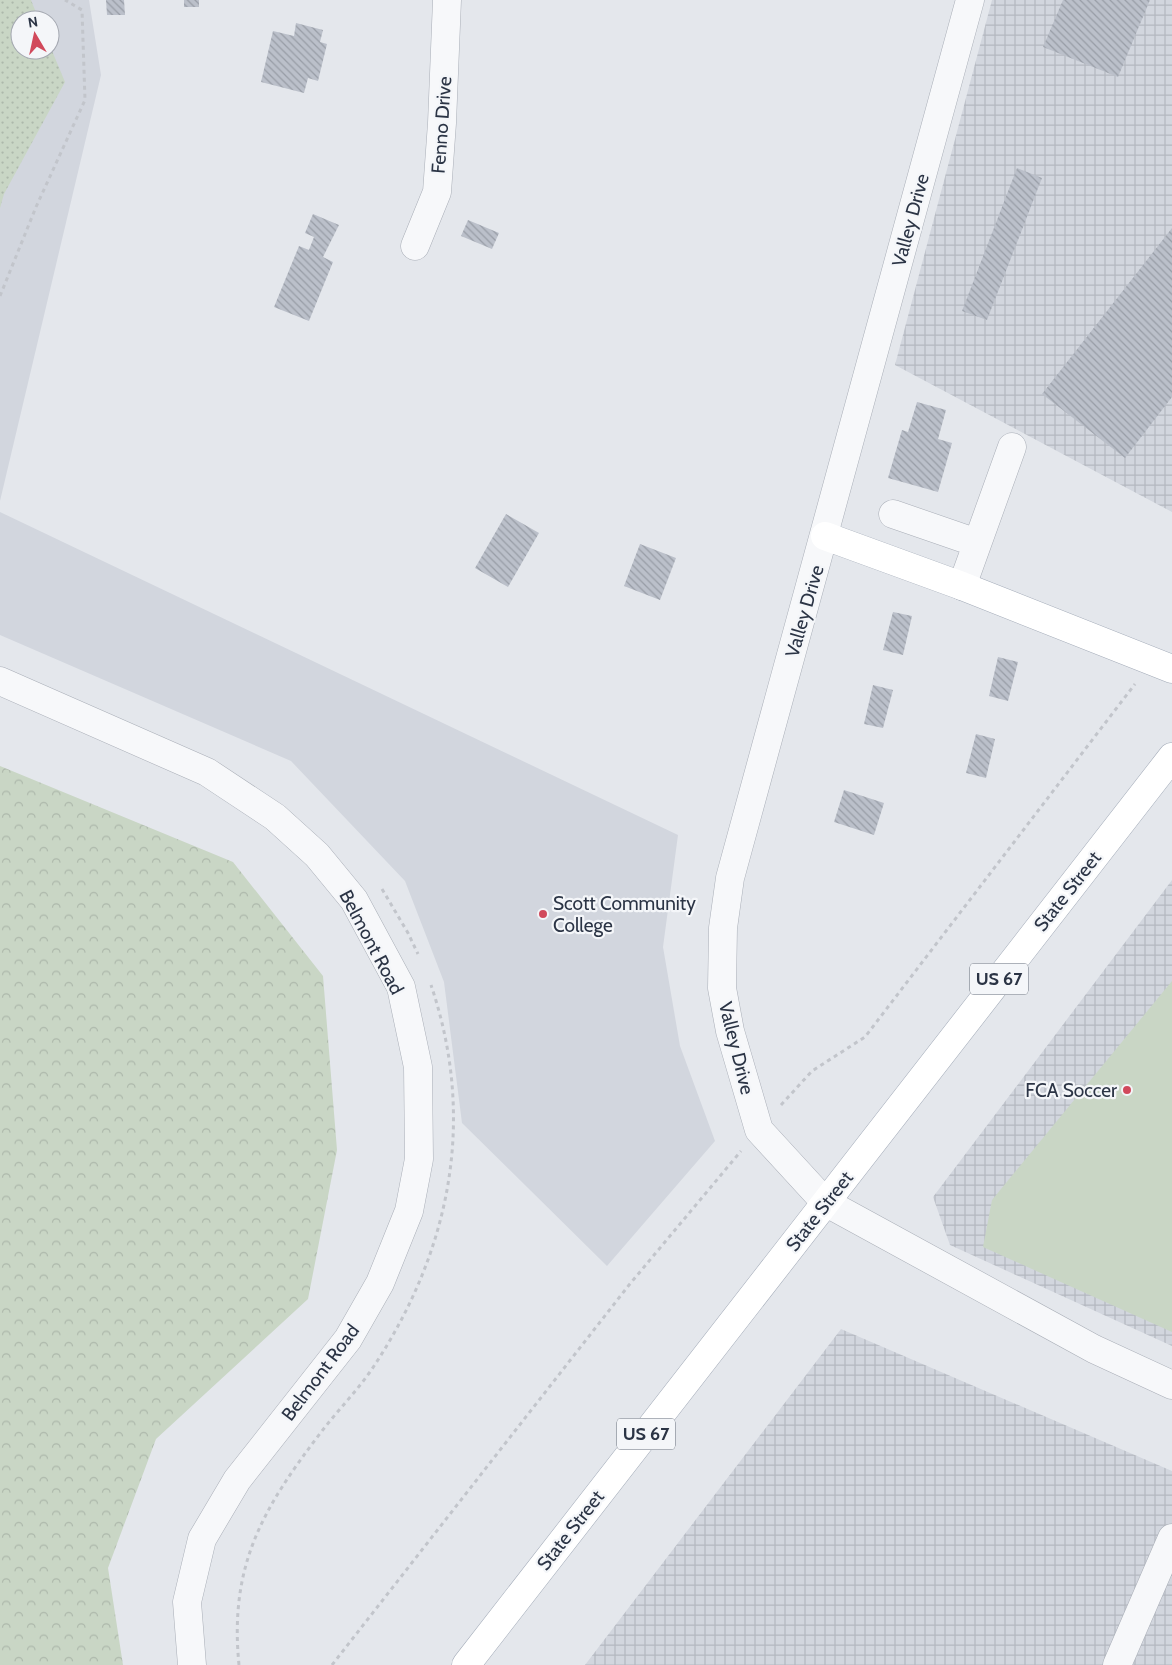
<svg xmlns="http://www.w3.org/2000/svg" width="1172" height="1665" font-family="Cabin,sans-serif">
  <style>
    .built { fill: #d2d6de; fill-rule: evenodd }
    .industrial { fill: url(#industrial-grid) }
    .grass { fill: url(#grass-dots) }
    .forest { fill: url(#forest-crowns) }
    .garden { fill: #c9d6c5 }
    .building { fill: url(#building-back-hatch) }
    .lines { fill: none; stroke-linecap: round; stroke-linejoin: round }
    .minor-casing { stroke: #a9aeb7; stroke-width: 29 }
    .major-casing { stroke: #a3abb8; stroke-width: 29 }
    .path { stroke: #c2c5cb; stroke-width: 3; stroke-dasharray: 4 4; stroke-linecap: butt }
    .minor { stroke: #f7f8fa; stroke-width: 28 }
    .major { stroke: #fff; stroke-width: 28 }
    .poi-dot { fill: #d1495b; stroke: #f4f6f9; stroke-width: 2 }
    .labels { text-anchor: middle; stroke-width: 4.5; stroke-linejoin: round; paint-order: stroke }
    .shield { fill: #f4f6f9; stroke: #676e7b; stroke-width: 1 }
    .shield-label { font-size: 18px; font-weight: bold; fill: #2b3445 }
    .street-label { font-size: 19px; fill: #2b3445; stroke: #f4f6f9 }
    .poi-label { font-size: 19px; fill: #2b3445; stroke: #f4f6f9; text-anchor: start }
  </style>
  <defs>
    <pattern id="industrial-grid" width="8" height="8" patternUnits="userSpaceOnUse" patternTransform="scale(1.25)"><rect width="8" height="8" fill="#d2d6de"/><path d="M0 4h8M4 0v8" fill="none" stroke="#b4b8c0"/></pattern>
    <pattern id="grass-dots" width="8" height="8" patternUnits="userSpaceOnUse" patternTransform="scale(1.25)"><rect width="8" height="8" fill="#c9d6c5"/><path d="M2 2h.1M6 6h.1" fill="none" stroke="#adb8ab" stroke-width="1.8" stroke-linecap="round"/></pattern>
    <pattern id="forest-crowns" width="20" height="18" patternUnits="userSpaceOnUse" patternTransform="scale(1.25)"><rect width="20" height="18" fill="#c9d6c5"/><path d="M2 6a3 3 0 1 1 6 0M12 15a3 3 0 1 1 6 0" fill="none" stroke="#adb8ab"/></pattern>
    <pattern id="building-back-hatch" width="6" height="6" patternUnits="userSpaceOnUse" patternTransform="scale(1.25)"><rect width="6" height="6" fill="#bbc0ca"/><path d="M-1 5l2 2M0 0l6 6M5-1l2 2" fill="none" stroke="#989da6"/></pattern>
  </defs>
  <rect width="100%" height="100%" fill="#e4e7ec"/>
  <path class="built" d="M0,0H89L101,75L0,501ZM20,20H50V50H20Z
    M0,512L678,835L663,947L680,1046L715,1141L607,1266L462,1123L444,982L405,881L291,761L0,635Z"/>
  <path class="industrial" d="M992,0H1172V512L895,365Z
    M1172,880V1346L950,1245L933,1197Z
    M841,1329L1172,1471V1665H585Z"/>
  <path class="grass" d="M0,0H31L39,20H20V50H50V46L65,82L4,194L0,208Z"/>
  <path class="forest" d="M0,766L233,862L323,976L337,1150L308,1299L156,1439L108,1568L123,1665H0Z"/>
  <path class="garden" d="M1172,981V1332L983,1247L992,1200Z"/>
  <path class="building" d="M106,0H124L125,15H107Z
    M184,0H199V7H184Z
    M1063,0H1150L1118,77L1043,47Z
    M296,23L323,30L320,42L327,44L318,81L308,78L304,93L261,82L273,31L294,36Z
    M1017,168L1042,178L987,320L962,311Z
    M313,214L339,225L323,257L333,262L309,321L274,307L299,246L309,250L314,237L305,233Z
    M468,220L499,233L492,249L461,236Z
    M1172,228V397L1125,458L1042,394Z
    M917,402L946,410L938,439L952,443L938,492L888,478L902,430L908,432Z
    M506,514L539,533L508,587L475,568Z
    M640,544L676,558L660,600L624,586Z
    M893,612L912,616L903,655L883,650Z
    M998,657L1018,662L1008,701L989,696Z
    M873,685L893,690L883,728L864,724Z
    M976,734L995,739L986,778L966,773Z
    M844,790L884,803L874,835L834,822Z"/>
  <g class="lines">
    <g class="minor-casing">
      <path id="minor" d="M970,0L730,878L723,928L722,988L730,1031L759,1130L825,1202L1094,1349L1172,1385
        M415,246L437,192L442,123L447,0
        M893,514L977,543
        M962,586L1012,447
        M0,681L207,772L275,817L317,855L354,900L401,987L418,1067L419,1159L409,1211L380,1283L348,1339L237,1480L202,1539L187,1602L192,1665
        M1117,1665L1172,1538"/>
    </g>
    <g class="major-casing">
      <path id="major" d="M825,536L962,586L1172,669
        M466,1665L1172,757"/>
    </g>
    <path class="path" d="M0,296L36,207L85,100L82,10L65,0
      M382,889L408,933L418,954
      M781,1105L812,1071L865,1037L1135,684
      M239,1665C229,1565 263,1508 322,1431C338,1410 357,1391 372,1369C450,1252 477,1121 431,985
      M332,1665L629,1285L741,1151"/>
    <use href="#minor" class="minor"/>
    <use href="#major" class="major"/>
  </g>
  <g class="poi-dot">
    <circle cx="543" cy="914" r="5"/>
    <circle cx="1127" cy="1090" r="5"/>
  </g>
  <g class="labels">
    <g class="shield">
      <rect x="970" y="963.5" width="58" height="31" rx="4"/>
      <rect x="617" y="1418.5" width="58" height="31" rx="4"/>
    </g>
    <g class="shield-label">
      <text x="999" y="985">US 67</text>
      <text x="646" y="1440">US 67</text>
    </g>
    <g class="street-label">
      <text transform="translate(441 125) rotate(-86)" y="7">Fenno Drive</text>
      <text transform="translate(910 220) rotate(-75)" y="7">Valley Drive</text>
      <text transform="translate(804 611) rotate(-74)" y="7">Valley Drive</text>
      <text transform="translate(1067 891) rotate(-52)" y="7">State Street</text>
      <text transform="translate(372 942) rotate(62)" y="7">Belmont Road</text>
      <text transform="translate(737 1048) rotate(76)" y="7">Valley Drive</text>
      <text transform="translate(819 1211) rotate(-52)" y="7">State Street</text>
      <text transform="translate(320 1372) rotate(-53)" y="7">Belmont Road</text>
      <text transform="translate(570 1530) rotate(-52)" y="7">State Street</text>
    </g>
    <g class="poi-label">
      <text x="553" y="910">Scott Community<tspan x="553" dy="22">College</tspan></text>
      <text x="1117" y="1097" text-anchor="end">FCA Soccer</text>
    </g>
  </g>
  <g transform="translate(35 35) rotate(351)"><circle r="24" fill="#f4f6f9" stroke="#a4a8b1"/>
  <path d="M0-4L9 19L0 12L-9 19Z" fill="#d1495b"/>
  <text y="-8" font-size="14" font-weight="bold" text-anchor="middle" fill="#2b3445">N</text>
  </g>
</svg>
